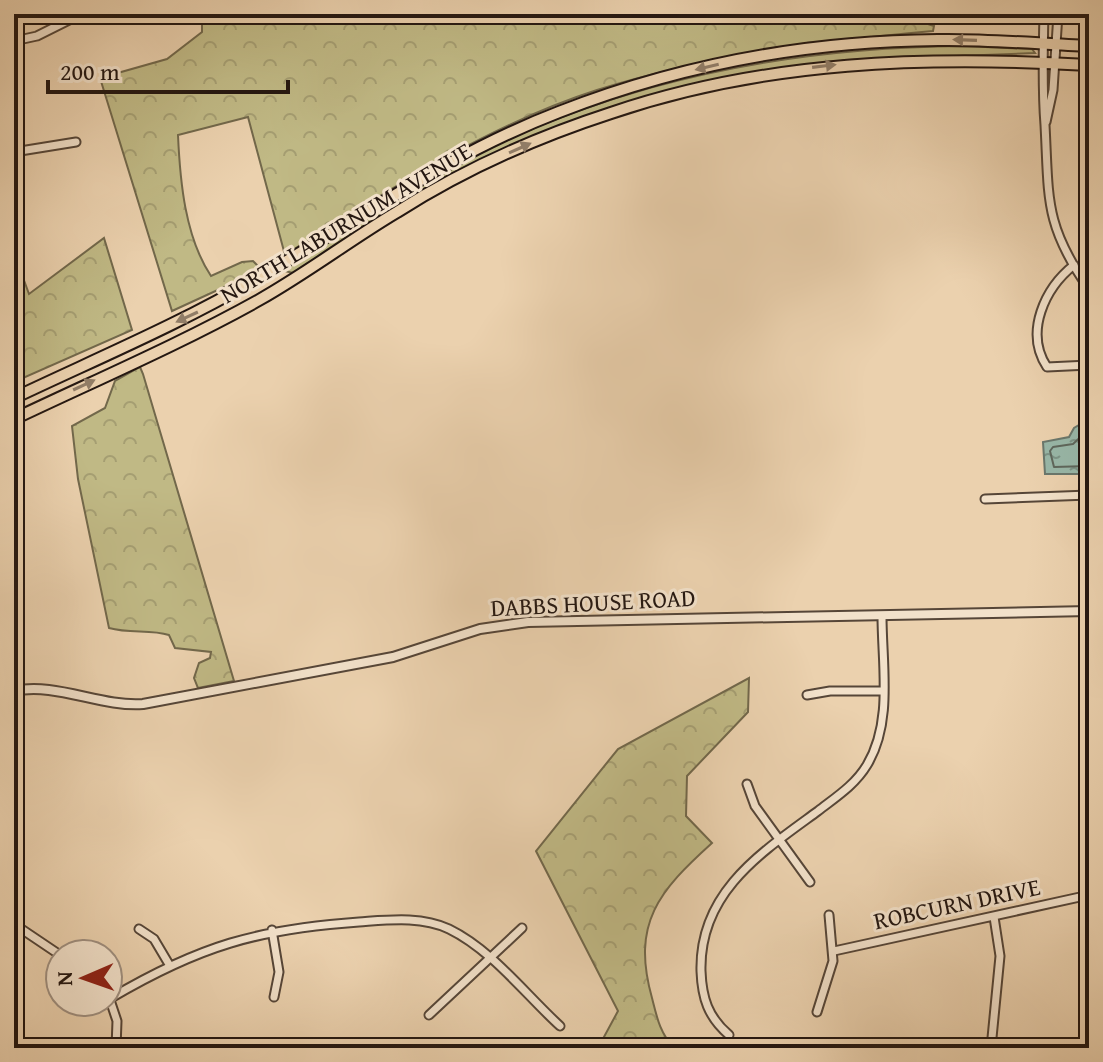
<svg xmlns="http://www.w3.org/2000/svg" width="1103" height="1062" font-family="'Gentium Book Plus',serif">
  <style>
    .green { fill: #c0b985; stroke: #72684b; stroke-width: 2 }
    .forest { fill: url(#forest-crowns); stroke: #72684b; stroke-width: 2 }
    .water { fill: url(#water-ripples); stroke: #6a776c; stroke-width: 2 }
    .lines { fill: none; stroke-linecap: round; stroke-linejoin: round }
    .shore { stroke: #5e675c; stroke-width: 2 }
    .minor-casing { stroke: #564638; stroke-width: 11 }
    .tertiary-casing { stroke: #564638; stroke-width: 12 }
    .secondary-casing { stroke: #241711; stroke-width: 13 }
    .primary-casing { stroke: #241711; stroke-width: 14 }
    .minor { stroke: #f2e1ca; stroke-width: 7 }
    .tertiary { stroke: #f2e1ca; stroke-width: 8 }
    .secondary { stroke: #f2e1ca; stroke-width: 9 }
    .primary { stroke: #ebd1ae; stroke-width: 10 }
    .oneway { fill: #917d67 }
    .labels { text-anchor: middle; stroke-width: 6; stroke-linejoin: round; paint-order: stroke }
    .street-label { font-size: 24px; fill: #241711; stroke: #f2e1ca }
  </style>
  <defs>
    <pattern id="forest-crowns" width="20" height="18" patternUnits="userSpaceOnUse" patternTransform="scale(2)"><rect width="20" height="18" fill="#c0b985"/><path d="M2 6a3 3 0 1 1 6 0M12 15a3 3 0 1 1 6 0" fill="none" stroke="#a59e72"/></pattern>
    <pattern id="water-ripples" width="26" height="14" patternUnits="userSpaceOnUse" patternTransform="scale(2)"><rect width="26" height="14" fill="#98b7a8"/><path d="M2 4q2-2 4 0t4 0M15 11q2-2 4 0t4 0" fill="none" stroke="#7c9487"/></pattern>
  </defs>
  <rect width="100%" height="100%" fill="#ebd1ae"/>
  <filter id="stains"><feTurbulence type="fractalNoise" baseFrequency=".0025" numOctaves="4"/><feColorMatrix values="0 0 0 0 .2 0 0 0 0 .09 0 0 0 0 .02 0 0 0 .5 -.17"/></filter>
  <radialGradient id="worn" r=".72"><stop offset=".6" stop-color="#630" stop-opacity="0"/><stop offset="1" stop-color="#630" stop-opacity=".3"/></radialGradient>
  <path class="green" d="M963,46L1032,49L1035,53L847,60L700,83L623,104L543,134L420,193L293,273L285,271C294,255 346,229 364,217C551,98 743,48 963,46Z"/>
  <path class="forest" d="M202,14H898L934,26L933,31C820,41 706,56 597,90C485,126 384,193 285,255L248,117L178,135C180,181 185,237 211,276L242,262L253,261L258,266L257,272L172,311L100,78L167,59L202,32Z
    M104,238L132,330L14,382V253L29,294Z
    M140,367L143,374L234,681L198,688L194,678L199,663L210,658L211,652L175,648L169,635C150,629 130,634 109,628L78,479L72,426L105,408L115,381Z
    M749,678L748,712L687,776L686,816L712,843C659,891 631,923 652,998C657,1018 660,1033 674,1048H598L618,1011L536,851L618,749Z"/>
  <path class="water" d="M1089,419V474H1045L1043,442L1069,437L1074,428Z"/>
  <g class="lines">
    <path class="shore" d="M1089,429L1073,444L1053,447L1050,451L1054,467L1089,466"/>
    <g class="minor-casing">
      <path id="minor" d="M1044,14C1043,52 1042,88 1045,125C1049,199 1044,225 1089,289
        M14,41L37,36L81,14
        M1046,122L1053,90L1058,14
        M14,152L76,142
        M1074,265C1045,288 1024,332 1047,367L1089,365
        M985,499L1089,495
        M807,695L830,691H883
        M747,784L755,806L810,882
        M14,924L60,955
        M139,929L154,939L170,966
        M272,930L279,972L274,997
        M834,951L1089,895
        M108,994L117,1021L116,1048
        M111,998C199,946 258,929 359,922C389,920 421,916 449,929C492,950 525,994 560,1026
        M817,1012L833,961L829,915
        M429,1015L522,928
        M729,1035C708,1017 702,998 701,971C699,892 762,852 818,811C836,797 855,785 867,765C893,722 882,665 882,616
        M991,1048L1000,956L994,917"/>
    </g>
    <g class="tertiary-casing">
      <path id="tertiary" d="M14,691C56,682 100,707 143,704L393,657L480,629L528,622L1089,611"/>
    </g>
    <g class="secondary-casing">
      <path id="secondary" d="M14,1046L17,1048"/>
    </g>
    <g class="primary-casing">
      <path id="primary" d="M14,398C96,359 180,324 258,278C360,219 447,155 559,112C679,65 809,41 938,40C988,39 1039,44 1089,46
        M14,419C96,380 180,344 259,300C307,273 350,240 397,212C463,170 537,137 611,113C767,60 926,56 1089,65"/>
    </g>
    <use href="#minor" class="minor"/>
    <use href="#tertiary" class="tertiary"/>
    <use href="#secondary" class="secondary"/>
    <use href="#primary" class="primary"/>
  </g>
  <defs><path id="oneway-solid" d="M-6-.8H1V-3.2L6.5 0L1 3.2V.8H-6Z" transform="scale(2)"/></defs>
  <g class="oneway">
    <use href="#oneway-solid" transform="translate(965 40) rotate(-178)"/>
    <use href="#oneway-solid" transform="translate(824 66) rotate(-7)"/>
    <use href="#oneway-solid" transform="translate(707 67) rotate(167)"/>
    <use href="#oneway-solid" transform="translate(520 148) rotate(-24)"/>
    <use href="#oneway-solid" transform="translate(187 317) rotate(155)"/>
    <use href="#oneway-solid" transform="translate(84 385) rotate(-25)"/>
  </g>
  <g class="labels">
    <g class="street-label">
      <text transform="translate(346 223) rotate(-31)" y="8">NORTH LABURNUM AVENUE</text>
      <text transform="translate(593 603) rotate(-3)" y="8">DABBS HOUSE ROAD</text>
      <text transform="translate(957 904) rotate(-12)" y="8">ROBCURN DRIVE</text>
    </g>
  </g>
  <rect width="1103" height="1062" fill="none" stroke="#ebd1ae" stroke-width="48"/>
  <rect x="16" y="16" width="1071" height="1030" fill="none" stroke="#241711" stroke-width="4"/>
  <rect x="24" y="24" width="1055" height="1014" fill="none" stroke="#241711" stroke-width="2"/>
  <g transform="translate(84 978) rotate(268)"><circle r="38" fill="#f2e1ca" stroke="#a09080" stroke-width="2"/>
  <path d="M0-6L14 30L0 20L-14 30Z" fill="#8f2418"/>
  <text y="-12" font-size="22" font-weight="bold" text-anchor="middle" fill="#241711">N</text>
  </g>
  <path d="M48 80v12h240v-12" fill="none" stroke="#241711" stroke-width="4"/>
  <text x="60" y="80" font-size="24" fill="#241711" stroke="#f2e1ca" stroke-width="6" paint-order="stroke">200 m</text>
  <rect width="100%" height="100%" filter="url(#stains)"/>
  <rect width="100%" height="100%" fill="url(#worn)"/>
</svg>
